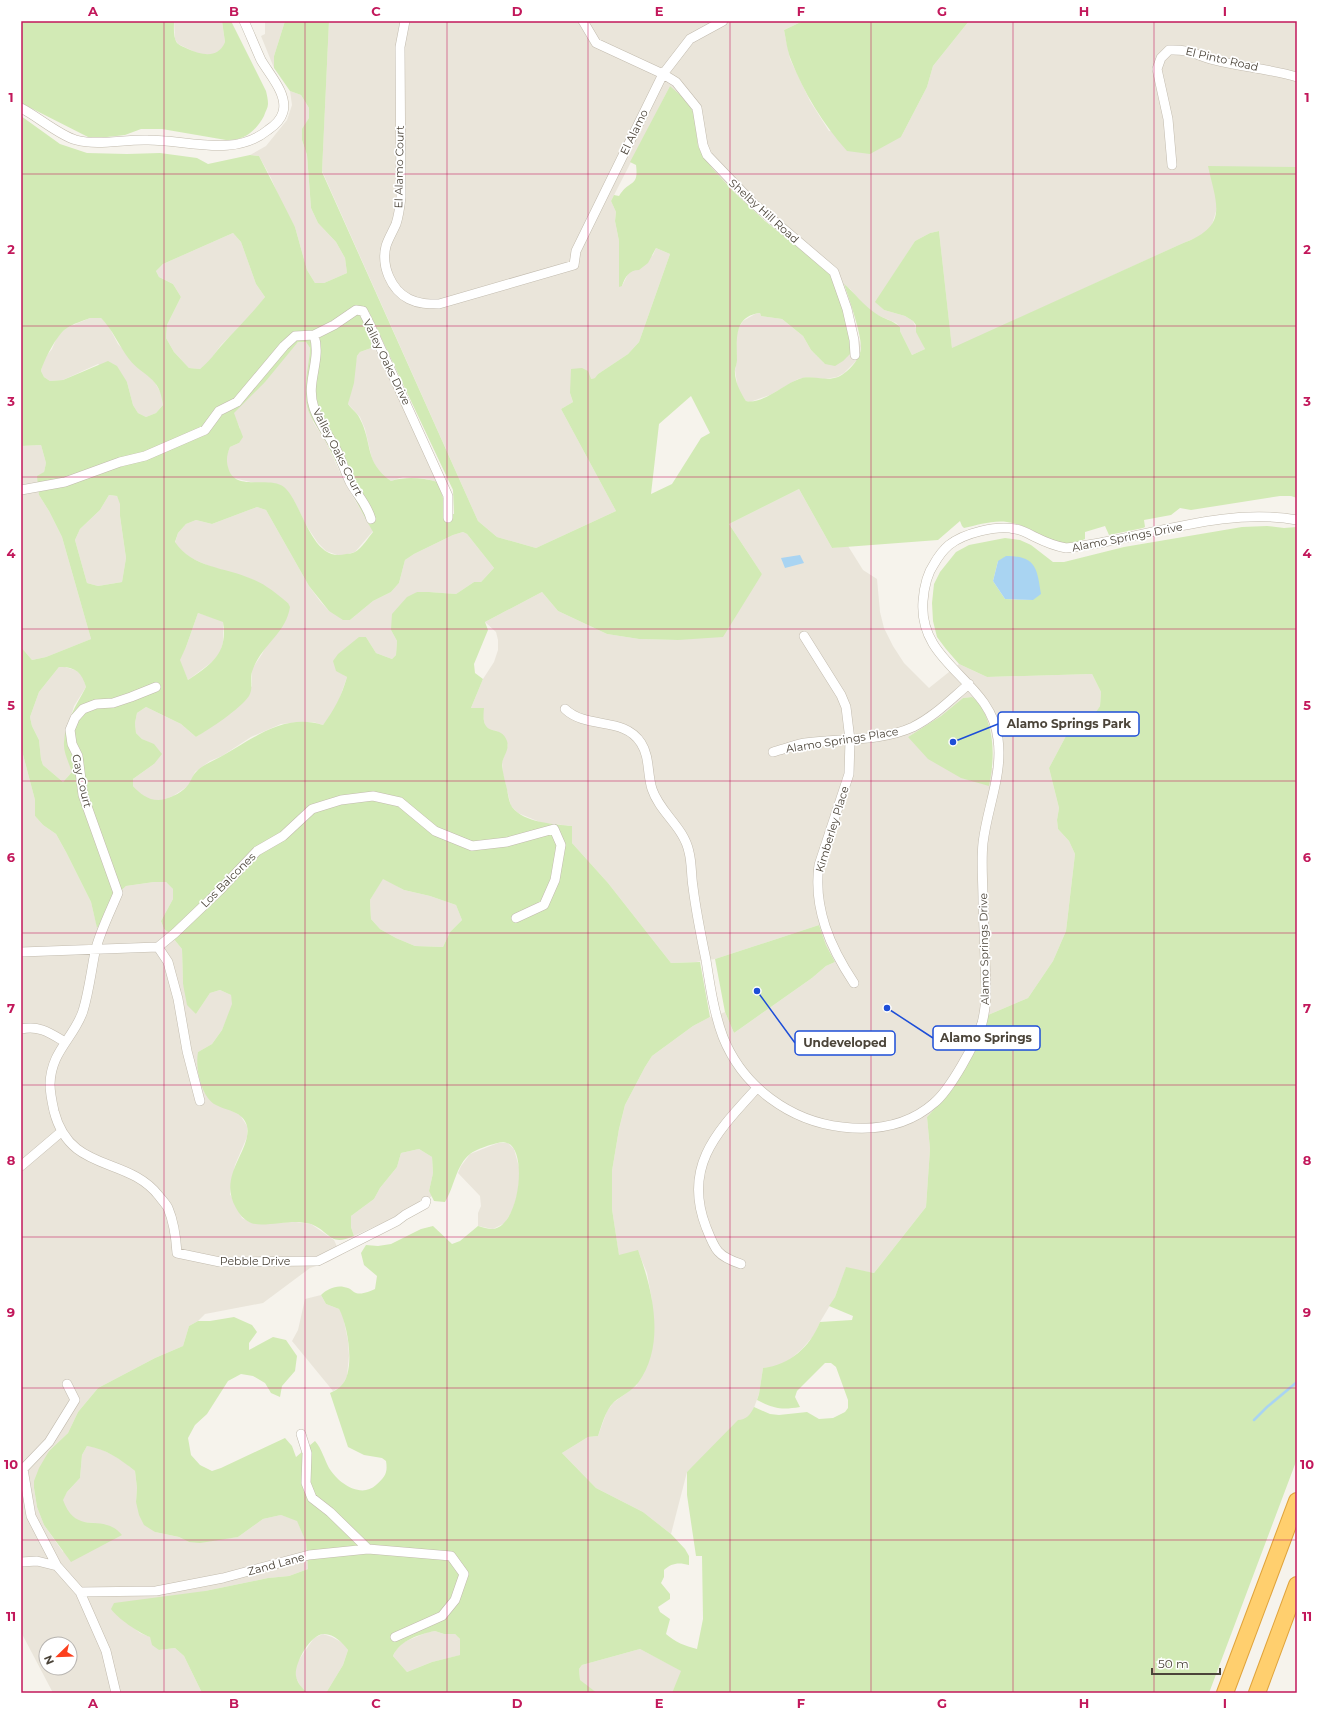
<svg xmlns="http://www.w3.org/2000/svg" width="1318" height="1714" font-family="Montserrat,sans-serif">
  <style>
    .residential { fill: #eae5da; fill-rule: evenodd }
    .green { fill: #d2eab5; fill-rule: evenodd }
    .water { fill: #a9d4f2 }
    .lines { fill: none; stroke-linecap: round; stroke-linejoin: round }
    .stream { stroke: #a9d4f2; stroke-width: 2.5 }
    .minor-casing { stroke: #c2bbae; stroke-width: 10 }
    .motorway-casing { stroke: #e0a43c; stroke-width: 18 }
    .minor { stroke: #fff; stroke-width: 9 }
    .motorway { stroke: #ffcf6e; stroke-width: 16 }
    .grid { fill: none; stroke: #c2185b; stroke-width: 1; stroke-opacity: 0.55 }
    .labels { text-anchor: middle; stroke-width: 3.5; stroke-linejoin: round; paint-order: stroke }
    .street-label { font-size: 11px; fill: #4b4439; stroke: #fff }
    .leader { fill: none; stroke: #1d4ed8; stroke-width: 1.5 }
    .callout-dot { fill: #1d4ed8; stroke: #fff; stroke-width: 1.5 }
    .callout { fill: #fff; stroke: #1d4ed8; stroke-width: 1.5 }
    .callout-label { font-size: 12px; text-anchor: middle; font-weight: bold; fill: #4b4439 }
    .neatline { fill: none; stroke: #c2185b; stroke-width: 1.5 }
    .grid-label { font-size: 13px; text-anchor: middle; font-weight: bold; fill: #c2185b }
  </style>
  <rect width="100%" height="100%" fill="#f6f3ec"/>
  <path class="residential" d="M174,21H222L225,42L224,46L217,53L211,55L199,54L178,44L175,39Z
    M265,21H285L274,56V68L261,36L265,34Z
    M329,21H803L784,30L790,59L810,101L829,131L901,137L927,87L933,66L969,21H1297V167L1292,168L1217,208L1211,228L1198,237L1181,244L952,349L939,231L930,233L915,241L876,302L884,310L905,316L913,321L925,349L912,355L900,331V327L896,323L875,314L863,304L850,289L844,285L861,346L859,358L844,373L837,377L824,379L807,377L798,379L770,395L750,402L746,401L738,390L735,370L737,361L736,338L738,329L743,321L755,314L760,313L761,316L782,319L803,336L811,350L825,364L794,246L735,193L712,168L702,154L698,146L694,114L670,86L611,201L616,212L615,221L619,241V286H622L629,272L653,255L656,248L670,254L639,342L628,354L598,374L596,378L591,379L570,393L573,402L561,409L616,511L536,548L497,537L478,521L322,171Z
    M290,91L301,95L309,108V118L303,129L302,140L307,155L311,208L318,223L336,242L345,258L347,273L324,283H315L307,270L295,227L284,209L271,178L259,156L250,155L266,146L287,120L292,105Z
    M233,233L241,242L256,284L265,297L253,314L221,345L208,363L200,369L189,368L174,352L166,338L167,325L181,297L173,284L159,277L156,271L163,264Z
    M90,318H101L108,325L118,344L154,381L162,395L163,405L156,413L146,417L138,413L133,405L127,382L98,364L63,380L50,381L44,377L41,371L44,359L52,349L57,337L66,328Z
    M298,342H306L310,348L309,358L313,422L325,440L345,483L373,531L355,552L340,556L326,551L318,543L306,525L294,501L274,483H255L233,478L228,470L226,457L230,447L239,443L240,428L233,413L255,391Z
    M374,347L424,452L438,482L426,479L403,477L391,481L379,473L372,459L365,429L360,417L348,404L357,356L360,352Z
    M41,445L46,463L39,495L49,511L62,537L91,639L46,657L32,660L21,647V446Z
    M799,489L832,548L848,546L863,570L877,579L880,612L884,628L893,646L904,663L929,688L959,664L987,677L1092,674L1101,692L1100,706L1094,716L1082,728L1067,734L1049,768L1059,808L1057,820L1058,829L1069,841L1075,854L1066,931L1053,961L1028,998L988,1015L953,1089L927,1117L930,1149L926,1207L874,1273L846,1268L835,1297L820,1322L815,1334L802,1349L787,1362L776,1367L763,1368L759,1394L752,1413L687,1472L671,1534L643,1512L596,1488L562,1453L588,1437L598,1436L607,1411L613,1403L637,1385L652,1300L647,1273L638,1251L619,1256L612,1209V1171L619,1129L625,1105L645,1067L652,1056L693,1026L708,1018L725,1012L734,1033L812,978L826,966L835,962L826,945L819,925L715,959L696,962L671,963L608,883L572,843V826L542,823L518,813L511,806L503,774L502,762L508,745L497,731L489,730L485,726L483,716L471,708L483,679L494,662L498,650V640L496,632L485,622L542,592L558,611L607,634L639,639L678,640L762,574L729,524ZM972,697L990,725L994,748L993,768L908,737L941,716L963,698Z
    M109,495L117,496L121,504L120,516L126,558L122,582L98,586L87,583L75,540L80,529L100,510Z
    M257,507L266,510L309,586L320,601L329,611L350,620L373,601L391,592L399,583L405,560L414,554L453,535L463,532L467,534L494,568L481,582H474L456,594L429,592H417L391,630L397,641L396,655L392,659L376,653L366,637L344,675L347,677L339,700L333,712L323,725L313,722H302L281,724L251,737L222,756L210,761L195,772L188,786L173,796L163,800H150L139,793L133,786V779L154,764V745L142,739L136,733L135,723L137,713L146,707L181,724L196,737L230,713L252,686V669L262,654L288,603L254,580L209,566L193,559L181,551L175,543L178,533L186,524L196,520L212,524Z
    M198,613L223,621V642L220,653L212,662L188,680L179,660L186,647Z
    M59,667H65L75,670L83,676L86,687L74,706L66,733L64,743L72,772L63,782L43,765L41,759L39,740L32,726L30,717L39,692Z
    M21,747L35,800V816L43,825L56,834L66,852L91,902L97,927L105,915L109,902L126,886L154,882H166L173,889V899L161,921L164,929L168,932L182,949L183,984L196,1014L210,993L220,990L231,995L233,1004L222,1030L212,1044L198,1052L215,1104L226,1108L240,1115L247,1126V1137L235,1165L230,1194L242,1218L252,1223L296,1222L311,1224L334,1240L341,1255L328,1262L310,1268L263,1303L205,1314L198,1321L189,1326L183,1346L155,1358L98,1388L78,1412L68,1433L49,1451L34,1488L37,1507L44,1525L63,1552L95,1523L80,1522L73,1517L66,1510L62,1500L67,1492L80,1478L82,1455L87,1446L99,1448L122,1460L135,1471L137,1488L136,1502L155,1532L179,1537L189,1542L238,1537L263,1519L281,1515L297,1520L306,1542L308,1569L289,1576L268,1578L205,1591L129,1624L140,1633L150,1637L159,1650L175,1648L184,1656L202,1693H53L21,1632ZM46,1644H70V1668H46Z
    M383,878L404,890L430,896L456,905L462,920L450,932L443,947L415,946L396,938L380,929L371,919L370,900Z
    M498,1143H508L514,1149L520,1171L518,1192L513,1209L505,1223L493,1229L478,1226V1213L481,1206L480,1196L458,1173L461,1166L470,1154Z
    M419,1149L432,1157L433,1173L429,1191L432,1196L404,1213L354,1236L351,1227V1216L374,1199L380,1188L397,1167L401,1153Z
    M321,1295L326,1304L339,1309L343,1316L348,1341L349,1356L347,1376L342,1386L333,1391L292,1341L298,1330L305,1299Z
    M435,1631L444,1634H455L460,1639L461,1655L432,1662L407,1672L393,1656L396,1650L404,1642L428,1632Z
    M323,1634L332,1637L343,1643L348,1650L343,1665L326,1693H308L301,1687L295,1676L296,1664L314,1638Z
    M640,1649L682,1671L672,1693H597L580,1681L579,1669L582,1665Z"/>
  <path class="green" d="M21,21H174C174,28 173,37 177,43C180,46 185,47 188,49C202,55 218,59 225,42L222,21H231L266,91C267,95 268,100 268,104C268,108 265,112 264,116C255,132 244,141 226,140L162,129H141L125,135L107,137H88L21,103Z
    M285,21H329L322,172L478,521L497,537L536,548L616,511L561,409L573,402L570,393L571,369L582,368L588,371L591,379L595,378L598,374L628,354L639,342L670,254L656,248L648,263L639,270C629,270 625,277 622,286L619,287V241L615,221L616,212L611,201L614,195L619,196C629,179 639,188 636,165L630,162L670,86L687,101L694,114L698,146L702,154L712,168L735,193L765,221L829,272L838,293L848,325L852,352L843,361L835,366L825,364L811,350L803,336L782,319L761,316L760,313C733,316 737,340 737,360C737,363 736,366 735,369C734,380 740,392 746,401C762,405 784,384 799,379C811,374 825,382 838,377C849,372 861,358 861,347C861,332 849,299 844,284C855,293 863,305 875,313C883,319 893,320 900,327V331L912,355L925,349L916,332V325L913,321L905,316L884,310L875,302L915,241L930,233L939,231L952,348L1181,244C1229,226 1217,207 1208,166L1297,167V498L1291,496H1280L1191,510L1180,508L1171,515L1144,520L1145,527L1143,528L1109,535L1105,526L1085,532V539C1054,554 1036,525 1007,522C993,520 978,525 964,528L962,526L960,521L938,540L832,548L799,489L729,524L762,574L723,637L678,640L639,639L607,634L558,611L542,592L485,622L488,630L474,664L475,673L483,679L471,708H484C480,741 501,722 507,741C510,750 502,757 502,765C503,774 505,781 507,789C508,795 509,802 512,807C524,823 554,824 572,826V843L608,883L671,963L700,962L710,1017L693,1026L652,1056L645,1067L625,1105L619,1129L612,1171V1209L619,1255L638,1250C653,1291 666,1345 638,1383C632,1391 621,1396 614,1402C605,1411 602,1425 598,1436L588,1437L562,1453L596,1488L643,1512L671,1534L685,1549L689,1556V1565C679,1562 671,1563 664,1570V1577L661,1583L670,1594V1599L658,1607L660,1612L670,1619L666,1634C675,1642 685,1646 697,1649L703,1619L702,1556H696L687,1495V1472L738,1420C746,1420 751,1414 754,1407L770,1414L779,1415L807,1412L819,1419L833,1418L845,1412L848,1408V1400L836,1367L831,1363H825L797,1391L795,1397L800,1407C782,1410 774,1409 757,1400L759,1394L763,1368C790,1365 810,1347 820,1322L852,1320L853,1316L829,1306L835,1297L846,1267L874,1273L926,1207L930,1149L927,1117L953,1089L988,1015L1028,998L1053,961L1066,931L1075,854L1069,841L1058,829L1057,820L1059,808L1049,768L1067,734L1082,728L1094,715L1100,706L1101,692L1092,674L987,677L959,664L946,649L937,637L933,621L932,603L934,584L940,572L956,552L969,545L1005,538L1020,540L1031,545L1053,562H1064L1124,547L1242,527L1267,526L1284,528L1297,527V1459L1209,1693H672L681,1671L640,1649L582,1665L579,1669L580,1680L597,1693H326L343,1665L348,1650C343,1643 333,1633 323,1634C310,1635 294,1664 296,1676C297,1683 303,1689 308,1693H202L184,1656L175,1648L159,1650L152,1645L150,1637C139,1633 117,1618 111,1609L114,1603L205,1591L268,1578L289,1576L308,1569L306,1542L297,1521L281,1515L263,1519L238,1537L200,1543L189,1542L179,1537L155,1532L144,1525L139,1515L136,1502L137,1488L135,1471C120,1459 106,1449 87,1446L82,1455L80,1478L67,1492L63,1500C77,1538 102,1511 122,1535L71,1562L44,1525L37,1507L34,1488V1481L39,1468L49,1451L68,1433L78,1412L98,1388L155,1358L183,1346L189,1326L198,1321H210L234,1317L252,1325L257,1332L249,1343V1350L273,1337L286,1340L297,1356L295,1371L282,1386L280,1397L271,1393L265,1383L253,1376L241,1374L228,1381L207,1414L195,1425L188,1438L191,1455L200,1465L212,1471L221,1468L285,1438L292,1446L296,1457L315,1441C322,1449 324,1459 329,1468C338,1483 361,1499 376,1485C385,1477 388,1473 386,1461L382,1458L364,1455L348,1447L330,1393C334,1391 338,1389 341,1386C356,1372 348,1325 339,1309L326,1304L321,1295C328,1288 338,1284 348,1288C351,1289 353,1292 356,1293C362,1295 370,1291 375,1289L377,1276L364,1265L361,1253L366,1245L378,1246L391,1244L421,1229L433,1226L452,1244L460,1241L478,1226C482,1227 488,1229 493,1229C520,1226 528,1149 507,1143C502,1141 495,1144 490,1145C484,1147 475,1150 470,1154C456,1165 454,1188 445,1202L434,1201L429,1191L433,1173L432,1157L419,1149L401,1153L397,1167L380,1188L374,1199L351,1216V1227L354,1236C329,1247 331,1232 311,1224C308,1223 303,1223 299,1222C286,1221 262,1227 251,1223C243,1219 240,1215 236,1208C217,1175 252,1151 247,1126C243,1111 227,1111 216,1105C201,1097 195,1068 198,1052L212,1044L222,1030L232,1004L231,995L220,990L210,993L196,1014L187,1005L183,984L182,949L168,932L164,929L161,921L173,899V889L166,882H154L126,886L109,902L105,915L97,928L91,902L66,852L56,834L43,825L35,816V800L21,747V647L32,660L46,657L91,639L62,537L49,511L39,495L37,476L44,472L46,463L41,445L21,446V116L60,144L87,153L127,154L160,153L197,158L208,164L250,155L259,156L295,227L307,270L315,283H324L347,273L345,258L336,242L318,223L311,208L307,155L302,140V129L309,118V108L301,95L290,91L274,68V56ZM233,233L241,242L256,284L265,297C251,315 236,329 221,346C214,354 209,362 200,369L189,368L174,352L166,338L167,325L181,297L173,284L159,277L156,271L163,264ZM369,312L453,490L454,514L444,513V501L438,482C422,478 407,476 391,481C364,462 373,444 360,419C358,413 352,410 348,404L354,383L357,356L360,352L374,347L363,322ZM90,318H101C113,330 119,346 129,359C143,377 160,376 163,405L156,413L146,417L138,413L133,405L127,382L117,366L108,361L63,380L50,381L44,377L41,371C44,360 57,334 67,328C73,324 82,321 90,318ZM298,342H306L310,348C309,366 304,383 306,400C308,417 318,427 326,442C341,472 356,502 373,532C368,538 362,548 355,552C353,553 348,554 346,554C311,564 303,503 284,487C268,475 234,493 228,467C226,459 227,455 230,447L239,443L243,437L234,413L265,382ZM691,396L710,433L701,438L672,484L651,494L659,424ZM109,495L117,496L120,504V516L126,558L122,582L98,586L87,583L75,540L80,529L100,510ZM257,507L266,510L309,586L329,611L343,620H350L373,601L391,592L399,583L405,560L414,554L453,535L463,532L467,534L494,568L481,582H474L456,594L429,592H417L407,597L392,614L391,630L397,641L396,655L392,659L376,653L366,637H359L338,654L333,661L336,671L347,677C342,695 334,710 323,725C284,713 254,738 222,756C213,761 202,765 196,772C192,776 191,781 188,785C183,792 172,797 165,799C152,803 141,795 133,786V779L154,764L162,754L154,744L142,739L136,733L135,723L137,713L146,707L181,724L196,737C210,729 240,709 249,696C254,688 249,677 253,669C262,645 286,633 290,607L288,603C277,594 265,584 252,579C225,567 192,568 175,542L178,533L186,524L196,520L212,524ZM998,561L1033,600L1005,599L993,581ZM198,613L223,622C228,653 212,664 188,680L180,660L186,647ZM59,667C74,666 82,672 86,687C77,704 65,722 64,742C63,752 69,763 72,772L63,782L43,765L41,759L39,740L32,726L30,717L39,692ZM383,879L404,890L430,896L456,905L462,920L450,932L443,947L415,946L396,938L380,929L371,919L370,900ZM435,1631L444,1634H455L460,1639V1655L432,1662L407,1672L393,1656C400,1640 420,1634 435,1631Z
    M803,21H969L933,66L927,87L901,137L870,154L847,151C823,124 804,93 791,60C787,50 786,39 784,30Z
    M972,697C979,702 981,707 985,714C995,738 994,761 989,786L961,778L928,759L908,737L941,716L963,698Z
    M819,925L826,945L835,962L826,966L812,978L734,1033L725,1012L715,959Z"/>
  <path class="water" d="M800,555L804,563L785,568L781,558Z
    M1006,556C1036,556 1037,568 1041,594L1033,600L1005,599L993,581L998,561Z"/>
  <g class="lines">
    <path class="stream" d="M1254,1420L1267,1407L1297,1382"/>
    <g class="minor-casing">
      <path id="minor" d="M405,21L400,47L401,197C400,206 399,215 396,224C393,231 388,239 386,246C381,266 391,290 409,299C419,304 428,304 439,304L574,265L576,251L663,74L690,39L723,21
        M583,21L596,43L663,74L676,82L697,108L703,145L707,155L753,203L834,272L847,309L854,340L855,355
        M21,108C37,116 60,136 76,140C99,146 124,139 148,140C188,140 234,158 268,130C274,126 281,119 283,112C288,94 269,74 261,60C255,47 250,34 244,21
        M1172,165L1168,119L1157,69L1161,58L1169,50C1189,49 1196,55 1214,60C1242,67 1270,69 1297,77
        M314,335C322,361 305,382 314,408C319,423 330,437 337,451C342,461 345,472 350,482C357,495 367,504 371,519
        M21,490L65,482L120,462L145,456L205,430L219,411L237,402L284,346L295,336L314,335L334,325L356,310L363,311L370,325L448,496V518
        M804,636L841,695L846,707L850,740L849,774L819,865C813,908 830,947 854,983
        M156,687L131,697L113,703L96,704L83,709L75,718L70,730L72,744L78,756L83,795L118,893C111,910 99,934 95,952C91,972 89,991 83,1011C74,1038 51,1051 50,1084C50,1093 52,1102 54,1111C70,1174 127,1155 159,1196C162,1200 166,1204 168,1208C174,1222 176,1238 177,1253L220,1262L318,1261L397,1221L405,1215L425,1204L426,1201
        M565,709C587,730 624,716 641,743C650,757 647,773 652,789C660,813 684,827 689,852C692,864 691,875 693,887C696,912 701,936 706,960C710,986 714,1013 723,1037C743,1087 790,1121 842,1127C876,1131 908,1126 934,1103C950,1090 976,1043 982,1023C985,1012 986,1000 986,988C985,959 984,930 983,901C983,881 981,862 983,843C987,808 1003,774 998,739C991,679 918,665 923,601C924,588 927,574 934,564C938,557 943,550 949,545C964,533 997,525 1015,529C1022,530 1029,534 1035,537C1045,542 1055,546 1066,548C1140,540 1223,506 1297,520
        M773,752C784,749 794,745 805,743C841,738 880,742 913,727C935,716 951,699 969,684
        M158,947L175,933L219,891L257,851L283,836L312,809L341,800L373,796L400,802L435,831L472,846L507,842L554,829L561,845L555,880L544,905L516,918
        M158,947L168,962L178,999L187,1051L200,1101
        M21,952L158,947
        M21,1029C39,1025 50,1033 65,1042
        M21,1166L61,1132
        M741,1264C717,1256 715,1250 706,1227C682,1165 719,1130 757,1088
        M301,1434L307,1453L306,1483L312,1498L330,1512L368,1549
        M21,1562L37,1561L57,1566L80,1592L106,1651L116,1693
        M57,1566L31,1516L23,1469L49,1442L75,1400L67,1384
        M80,1592L156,1591L223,1578L309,1555L368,1549L451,1556L464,1574L455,1600L442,1616L395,1637"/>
    </g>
    <g class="motorway-casing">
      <path id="motorway" d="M1225,1693L1297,1501
        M1257,1693L1297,1585"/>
    </g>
    <use href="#minor" class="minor"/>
    <use href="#motorway" class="motorway"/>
  </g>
  <path class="grid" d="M164,21V1693M305,21V1693M447,21V1693M588,21V1693M730,21V1693M871,21V1693M1013,21V1693M1154,21V1693M21,174H1297M21,326H1297M21,477H1297M21,629H1297M21,781H1297M21,933H1297M21,1085H1297M21,1237H1297M21,1388H1297M21,1540H1297"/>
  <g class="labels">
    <g class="street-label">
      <text transform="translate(1222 59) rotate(13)" y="4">El Pinto Road</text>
      <text transform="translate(634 132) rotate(-64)" y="4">El Alamo</text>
      <text transform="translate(399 167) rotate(-89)" y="4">El Alamo Court</text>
      <text transform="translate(764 211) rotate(42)" y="4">Shelby Hill Road</text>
      <text transform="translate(387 362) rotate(64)" y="4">Valley Oaks Drive</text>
      <text transform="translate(338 452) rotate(63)" y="4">Valley Oaks Court</text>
      <text transform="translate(1127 537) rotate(-11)" y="4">Alamo Springs Drive</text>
      <text transform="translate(842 740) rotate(-9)" y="4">Alamo Springs Place</text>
      <text transform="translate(82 781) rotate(77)" y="4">Gay Court</text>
      <text transform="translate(832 829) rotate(-73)" y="4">Kimberley Place</text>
      <text transform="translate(228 880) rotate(-45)" y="4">Los Balcones</text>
      <text transform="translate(984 949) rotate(-91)" y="4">Alamo Springs Drive</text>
      <text x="255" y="1265">Pebble Drive</text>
      <text transform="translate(276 1564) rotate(-15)" y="4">Zand Lane</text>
    </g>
  </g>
  <path class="leader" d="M953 742L998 724M887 1008L933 1038M757 991L795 1043"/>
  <g class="callout-dot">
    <circle cx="953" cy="742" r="4"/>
    <circle cx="887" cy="1008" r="4"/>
    <circle cx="757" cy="991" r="4"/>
  </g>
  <g class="callout">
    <rect x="998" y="712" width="141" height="24" rx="4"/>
    <rect x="933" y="1026" width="107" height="24" rx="4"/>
    <rect x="795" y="1031" width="100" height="24" rx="4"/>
  </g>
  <g class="callout-label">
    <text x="1069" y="728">Alamo Springs Park</text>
    <text x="986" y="1042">Alamo Springs</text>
    <text x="845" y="1047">Undeveloped</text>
  </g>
  <rect width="1318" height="1714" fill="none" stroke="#ffffff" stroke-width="44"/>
  <g transform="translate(58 1656) rotate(247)"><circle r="19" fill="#ffffff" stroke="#b7b4b0"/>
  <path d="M0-3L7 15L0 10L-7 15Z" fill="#fc3f1d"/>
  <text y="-6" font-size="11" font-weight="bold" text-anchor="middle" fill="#4b4439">N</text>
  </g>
  <path d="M1152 1668v6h68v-6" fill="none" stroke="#4b4439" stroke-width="2"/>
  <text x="1158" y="1668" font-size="12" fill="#4b4439" stroke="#ffffff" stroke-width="3" paint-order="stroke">50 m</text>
  <rect x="22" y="22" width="1274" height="1670" class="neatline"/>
  <g class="grid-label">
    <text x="93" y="16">A</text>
    <text x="234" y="16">B</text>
    <text x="376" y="16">C</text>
    <text x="517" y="16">D</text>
    <text x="659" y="16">E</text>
    <text x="801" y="16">F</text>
    <text x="942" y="16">G</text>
    <text x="1084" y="16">H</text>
    <text x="1225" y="16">I</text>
    <text x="11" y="102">1</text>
    <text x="1307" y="102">1</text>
    <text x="11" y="254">2</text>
    <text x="1307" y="254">2</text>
    <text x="11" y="406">3</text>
    <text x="1307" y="406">3</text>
    <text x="11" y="558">4</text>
    <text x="1307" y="558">4</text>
    <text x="11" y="710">5</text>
    <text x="1307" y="710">5</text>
    <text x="11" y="862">6</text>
    <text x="1307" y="862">6</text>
    <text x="11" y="1013">7</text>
    <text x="1307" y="1013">7</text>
    <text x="11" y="1165">8</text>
    <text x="1307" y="1165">8</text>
    <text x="11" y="1317">9</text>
    <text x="1307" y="1317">9</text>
    <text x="11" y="1469">10</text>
    <text x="1307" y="1469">10</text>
    <text x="11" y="1621">11</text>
    <text x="1307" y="1621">11</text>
    <text x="93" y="1708">A</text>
    <text x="234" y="1708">B</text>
    <text x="376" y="1708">C</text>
    <text x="517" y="1708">D</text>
    <text x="659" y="1708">E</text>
    <text x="801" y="1708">F</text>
    <text x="942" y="1708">G</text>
    <text x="1084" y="1708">H</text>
    <text x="1225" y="1708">I</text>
  </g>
</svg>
